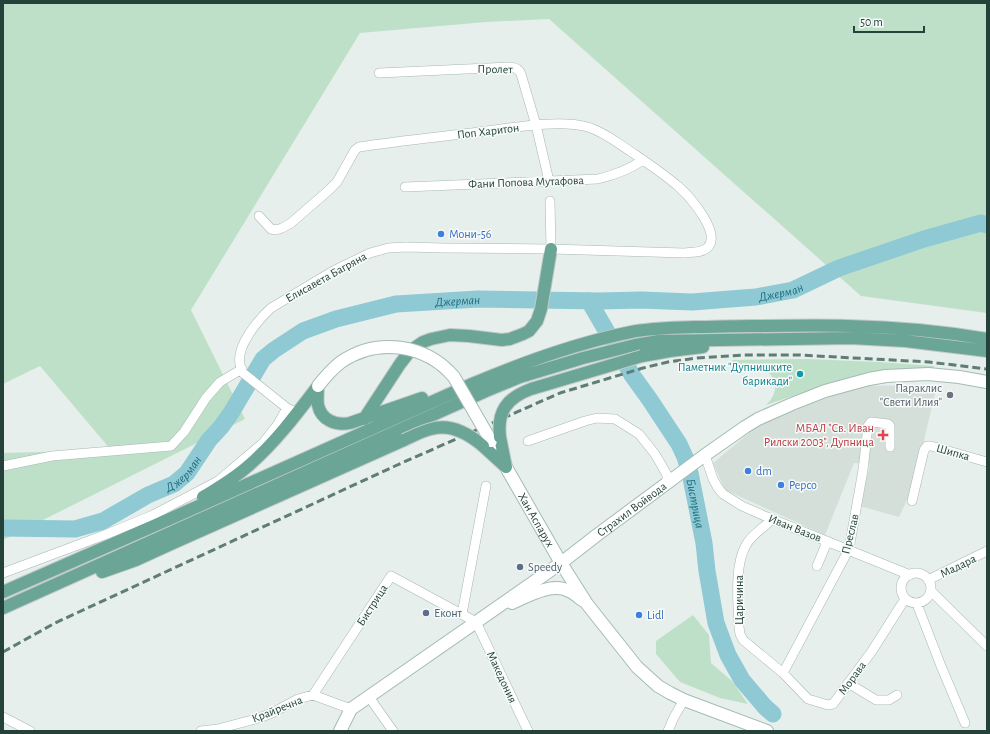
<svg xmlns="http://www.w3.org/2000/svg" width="990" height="734" font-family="'Alegreya Sans',sans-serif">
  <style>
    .built { fill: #d4dfda }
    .green { fill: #bfe0c8 }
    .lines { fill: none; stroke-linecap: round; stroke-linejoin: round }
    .river { stroke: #8ec9d4; stroke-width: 17 }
    .street-casing { stroke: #a8b8b2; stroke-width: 10 }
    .secondary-casing { stroke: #a4bbb3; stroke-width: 14 }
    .primary-casing { stroke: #c2cac8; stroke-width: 14 }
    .street { stroke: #fff; stroke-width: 9 }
    .secondary { stroke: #fff; stroke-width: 12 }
    .primary { stroke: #6aa596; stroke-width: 12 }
    .rail { stroke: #5f7d75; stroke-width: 3; stroke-dasharray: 8 4; stroke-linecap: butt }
    .secondary-bridge-casing { stroke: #a4bbb3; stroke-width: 14; stroke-linecap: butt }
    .primary-bridge-casing { stroke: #c2cac8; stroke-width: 14; stroke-linecap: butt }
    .secondary-bridge { stroke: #fff; stroke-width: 12 }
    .primary-bridge { stroke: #6aa596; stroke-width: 12 }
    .shop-dot { fill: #3f7fe0; stroke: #f7fbf9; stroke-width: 1.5 }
    .culture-dot { fill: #0f9aa8; stroke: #f7fbf9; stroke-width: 1.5 }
    .worship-dot { fill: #6b7280; stroke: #f7fbf9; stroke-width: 1.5 }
    .health-dot { fill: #e0444e; stroke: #f7fbf9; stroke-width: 1.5 }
    .service-dot { fill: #5c6f8a; stroke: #f7fbf9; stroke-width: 1.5 }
    .labels { text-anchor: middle; stroke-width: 3; stroke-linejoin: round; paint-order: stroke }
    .street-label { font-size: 12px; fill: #24423a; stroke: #f7fbf9 }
    .shop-label { font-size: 12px; fill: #366cbe; stroke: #f7fbf9; text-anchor: start }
    .culture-label { font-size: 12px; fill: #0d838f; stroke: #f7fbf9; text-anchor: end }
    .worship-label { font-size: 12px; fill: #5b616d; stroke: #f7fbf9; text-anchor: end }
    .health-label { font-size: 12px; fill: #be3a42; stroke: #f7fbf9; text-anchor: end }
    .service-label { font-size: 12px; fill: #4e5e75; stroke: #f7fbf9; text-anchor: start }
    .water-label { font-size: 13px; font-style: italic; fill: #1c6f80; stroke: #f7fbf9 }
  </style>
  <rect width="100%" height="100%" fill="#e6efeb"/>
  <path class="built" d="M937,385L913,487L899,517L860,506L870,464L854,463L825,535L725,490L713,463L760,424L857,386Z"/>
  <path class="green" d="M3,3H987V313L861,296L549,19L486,22L360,33L191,310L245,419L3,540V453L111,450L40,366L3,384Z
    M808,359L878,362L934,366V370L819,387L766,405C789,385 764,354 738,372L735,369L732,360Z
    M693,615L709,635L711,663L732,681L748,704L720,698L680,682L656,654V641Z"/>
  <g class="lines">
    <g class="river">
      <path id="s1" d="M589,301L632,375L650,400L679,444L685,457L690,473L704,543L707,571L716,623L728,655L742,680L765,707L773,714"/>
      <path id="s2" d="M3,528L75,529L103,521L148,495L174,484L187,473L209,440L221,427L231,413L263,359L274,350L303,331L336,319L396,304L478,299L599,301L641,300L692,302L756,297L793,290L839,268L924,239L981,223L987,225"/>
    </g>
    <g class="street-casing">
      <path id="street" d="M379,73L510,67C516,68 519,69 521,74L536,125L549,181
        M405,187L598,179C614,175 629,170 643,160
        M550,201L551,249
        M259,216L271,229L276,230L282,228L291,223L329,190L337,182L355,150L359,147C399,141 439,137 479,132C512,128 557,119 588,127C604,132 616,142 630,151C646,162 664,174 679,187C689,196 723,234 707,248C701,253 692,252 684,253L551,249L443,248L406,247L388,248L370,253L333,271L271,308C258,320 236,346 240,364C240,367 242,370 243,373L287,408L297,413
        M528,441L585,421L597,418L615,419L639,434L655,454L662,466L667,475V483
        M705,455L713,479L718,488L723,494L742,506L767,517L910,575
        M3,466L52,456L171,446L184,432L206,398L220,382L242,369
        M912,501L924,450L927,446H931L987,462
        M772,519C764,528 752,534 746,545C734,566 738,603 739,627L740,634L743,640L783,673L808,699L828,705L833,704L872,651L905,599
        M817,566L827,542
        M901 588a15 15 0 1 1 30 0a15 15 0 1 1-30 0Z
        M3,573L107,534L153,515L218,481L263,443L278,424L287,408
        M928,580L987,551
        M931,591L987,646
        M917,604L941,666L965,723
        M462,614L486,486
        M783,673L849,549L863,470L868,426L871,422L888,424L890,426V447
        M848,683L876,700H889L897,695
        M313,695L391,576L476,622L528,731
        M369,697L393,731
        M3,717L30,731
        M201,731L218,729L259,718L272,713L298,699L313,695L351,709
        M668,731L674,717L684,700"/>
    </g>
    <g class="secondary-casing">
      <g id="secondary">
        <path id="s3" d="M491,441L561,563L587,604L637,667L658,686L670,693L684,700L767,731"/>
        <path d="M512,603C528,596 552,582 569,591C574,593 578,597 582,600"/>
        <path id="s4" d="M340,731L351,709L561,563L597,535L705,455L745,427L758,419L792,404L825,391L869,379L886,376L928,374L959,377L987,382"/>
      </g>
    </g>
    <g class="primary-casing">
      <path id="primary" d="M642,356L670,351L703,347
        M318,386C318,392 317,399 318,405C321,420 336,426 350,423L422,398
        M364,419L400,364L410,351L423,342L431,339L450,335L469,336L502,340L510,339L523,334L529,331L537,321L541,309L551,249
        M500,437L506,467
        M483,446L506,467
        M203,497C218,488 233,479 247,467C274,444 296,415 318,386
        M102,572L136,560L171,544L404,440
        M3,592L174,517L472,384C524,362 576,343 631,332C651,328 673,328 694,327C713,327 732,326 751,326C784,326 816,325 848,326C895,327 941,331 987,339
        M3,608L486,391L520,377L583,358L635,345L659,341L851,338L905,341L963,348L987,351"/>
    </g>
    <use href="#street" class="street"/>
    <use href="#secondary" class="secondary"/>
    <use href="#primary" class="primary"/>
    <path class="rail" d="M3,652L55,623L395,466L560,393L643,368L668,362L697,358L744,355H799L929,362L987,369"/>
    <g class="secondary-bridge-casing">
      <path id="secondary-bridge" d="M318,386C325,377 332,369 341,362C377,337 426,344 454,377L491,441"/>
    </g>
    <g class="primary-bridge-casing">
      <path id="primary-bridge" d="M500,437C497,411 507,398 531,389L642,356
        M404,440C413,436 422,431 431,429C451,423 469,434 483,446"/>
    </g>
    <use href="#secondary-bridge" class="secondary-bridge"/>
    <use href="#primary-bridge" class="primary-bridge"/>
  </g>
  <g class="shop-dot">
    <circle cx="441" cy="234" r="4"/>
    <circle cx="748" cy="471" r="4"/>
    <circle cx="781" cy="485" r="4"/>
    <circle cx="639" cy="615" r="4"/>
  </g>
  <circle class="culture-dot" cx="800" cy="374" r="4"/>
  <circle class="worship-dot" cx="950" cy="395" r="4"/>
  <path class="health-dot" d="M881 429h4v4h4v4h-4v4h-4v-4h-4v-4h4z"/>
  <g class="service-dot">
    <circle cx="520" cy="567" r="4"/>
    <circle cx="426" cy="613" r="4"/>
  </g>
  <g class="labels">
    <g class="street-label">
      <text transform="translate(495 69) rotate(1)" y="4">Пролет</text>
      <text transform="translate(488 131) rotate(-7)" y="4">Поп Харитон</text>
      <text transform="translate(526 182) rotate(-2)" y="4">Фани Попова Мутафова</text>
      <text transform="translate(326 277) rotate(-29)" y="4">Елисавета Багряна</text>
      <text transform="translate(953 452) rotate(16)" y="4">Шипка</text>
      <text dy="4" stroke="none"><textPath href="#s4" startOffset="369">Страхил Войвода</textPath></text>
      <text dy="4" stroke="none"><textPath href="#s3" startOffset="91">Хан Аспарух</textPath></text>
      <text transform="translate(795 528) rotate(22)" y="4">Иван Вазов</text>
      <text transform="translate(850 534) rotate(-76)" y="4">Преслав</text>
      <text transform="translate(958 566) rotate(-26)" y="4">Мадара</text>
      <text transform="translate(739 600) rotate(-90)" y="4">Царичина</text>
      <text transform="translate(372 605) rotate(-57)" y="4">Бистрица</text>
      <text transform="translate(502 677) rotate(65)" y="4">Македония</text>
      <text transform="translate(852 678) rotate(-54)" y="4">Морава</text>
      <text transform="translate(277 709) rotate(-22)" y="4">Крайречна</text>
    </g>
    <g class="shop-label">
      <text x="449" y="238">Мони-56</text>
      <text x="756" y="475">dm</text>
      <text x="789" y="489">Pepco</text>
      <text x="647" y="619">Lidl</text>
    </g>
    <g class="culture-label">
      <text x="792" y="371">Паметник "Дупнишките<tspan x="792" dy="14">барикади"</tspan></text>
    </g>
    <g class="worship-label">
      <text x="942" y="392">Параклис<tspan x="942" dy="14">"Свети Илия"</tspan></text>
    </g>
    <g class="health-label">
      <text x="874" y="432">МБАЛ "Св. Иван<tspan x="874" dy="14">Рилски 2003", Дупница</tspan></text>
    </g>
    <g class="service-label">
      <text x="528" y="571">Speedy</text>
      <text x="434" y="617">Еконт</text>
    </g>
    <g class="water-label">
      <text dy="5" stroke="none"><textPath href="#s2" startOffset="867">Джерман</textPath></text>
      <text dy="5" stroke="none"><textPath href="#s2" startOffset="543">Джерман</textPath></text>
      <text dy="5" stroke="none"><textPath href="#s2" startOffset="195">Джерман</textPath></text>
      <text dy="5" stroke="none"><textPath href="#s1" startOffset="231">Бистрица</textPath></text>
    </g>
  </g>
  <rect width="990" height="734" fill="none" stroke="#24423a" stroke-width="8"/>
  <path d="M854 26v6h70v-6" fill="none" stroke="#24423a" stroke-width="2"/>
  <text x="860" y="26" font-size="12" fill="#24423a" stroke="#f7fbf9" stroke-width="3" paint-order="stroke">50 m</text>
</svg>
